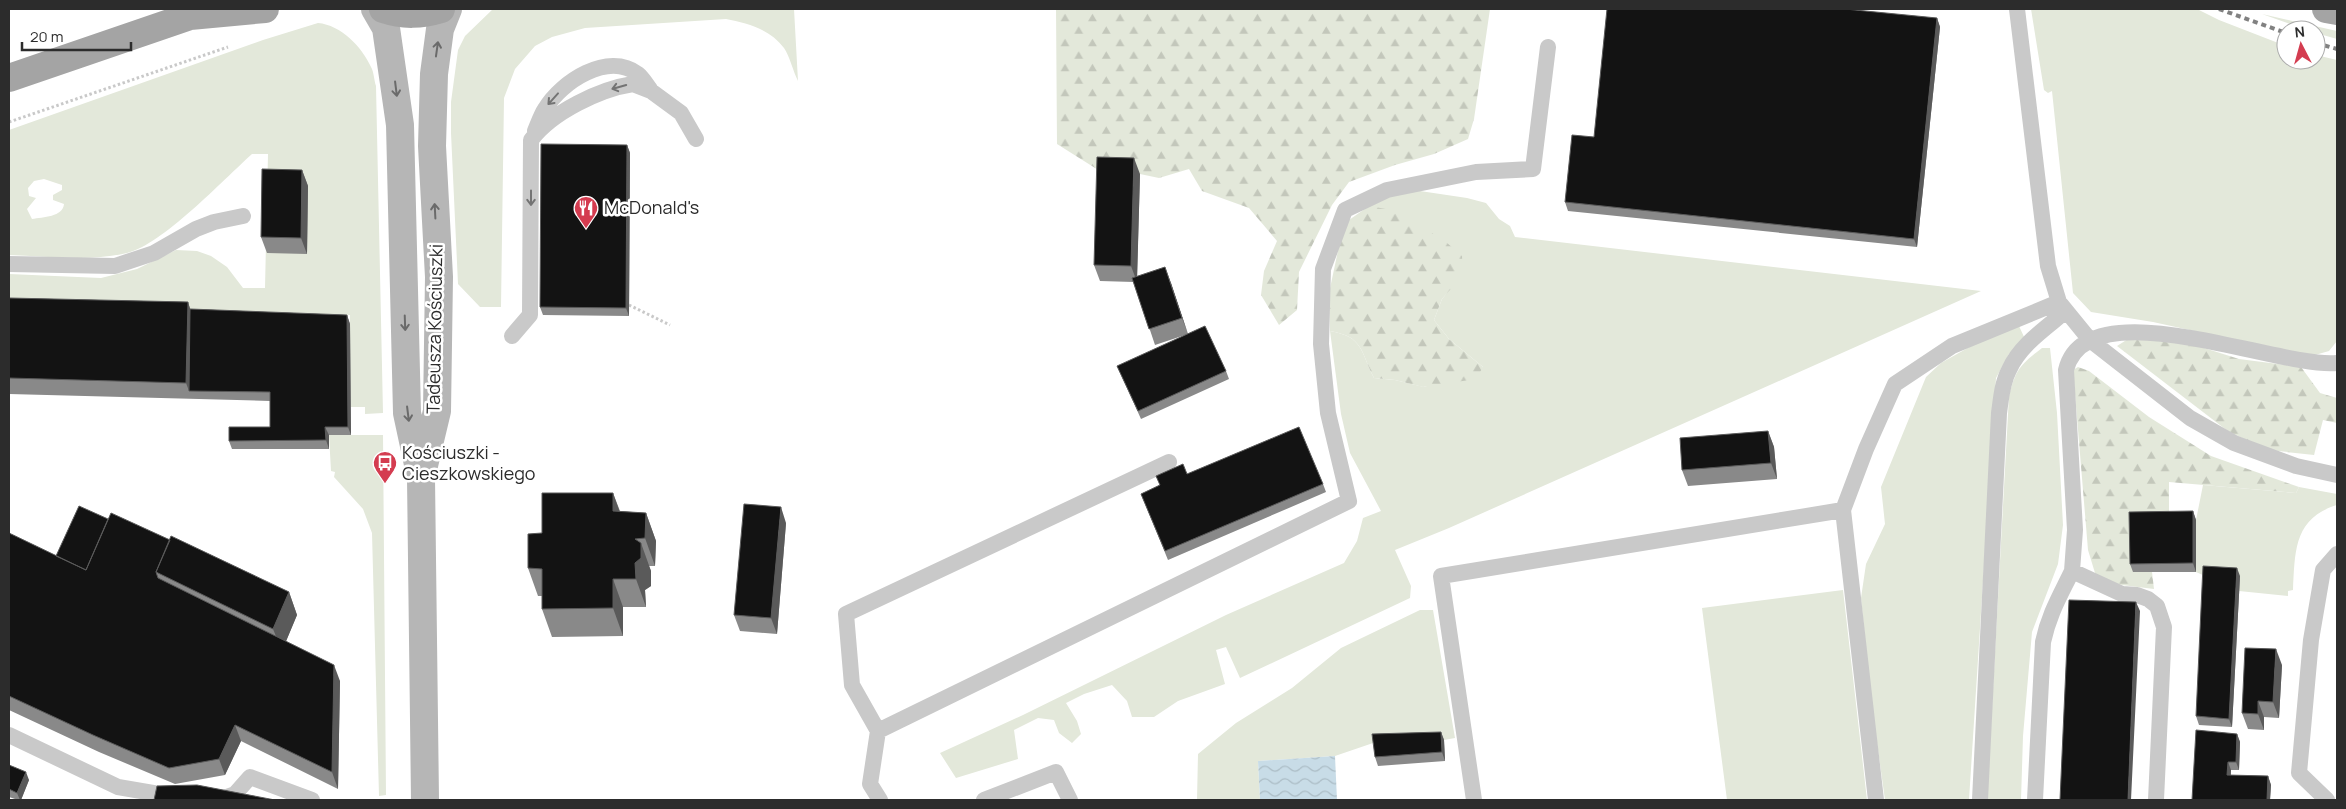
<svg xmlns="http://www.w3.org/2000/svg" width="2346" height="809" font-family="Manrope,sans-serif">
  <style>
    .grass { fill: #e3e8da; fill-rule: evenodd }
    .forest { fill: url(#forest-firs) }
    .water { fill: url(#water-waves) }
    .lines { fill: none; stroke-linecap: round; stroke-linejoin: round }
    .path { stroke: #c9c9c9; stroke-width: 3; stroke-dasharray: 2.5 2.5; stroke-linecap: butt }
    .lane { stroke: #c9c9c9; stroke-width: 16 }
    .secondary { stroke: #b6b6b6; stroke-width: 28 }
    .primary { stroke: #a4a4a4; stroke-width: 28 }
    .rail { stroke: #818181; stroke-width: 4; stroke-dasharray: 5 4; stroke-linecap: butt }
    .wall { fill: #898989 }
    .shaded-wall { fill: #5a5a5a }
    .building { fill: #131313; stroke: #5a5a5a }
    .oneway { stroke: #6a6a6a }
    .oneway2 { stroke: #737373 }
    .labels { text-anchor: middle; stroke-width: 5; stroke-linejoin: round; paint-order: stroke }
    .poi-label { font-size: 18px; fill: #2c2c2c; stroke: #fff; text-anchor: start }
    .street-label { font-size: 18px; fill: #2c2c2c; stroke: #fff }
  </style>
  <defs>
    <pattern id="forest-firs" width="22" height="20" patternUnits="userSpaceOnUse" patternTransform="scale(1.25)"><rect width="22" height="20" fill="#e3e8da"/><path d="M5 1l3.5 6h-7zM16 11l3.5 6h-7z" fill="#c3c7bb"/></pattern>
    <pattern id="water-waves" width="16" height="10" patternUnits="userSpaceOnUse" patternTransform="scale(1.25)"><rect width="16" height="10" fill="#c8dce7"/><path d="M0 5q4-4 8 0t8 0" fill="none" stroke="#acbdc6"/></pattern>
  </defs>
  <rect width="100%" height="100%" fill="#fff"/>
  <path class="grass" d="M493,9H794L798,81C793,71 790,57 784,48C770,29 747,23 726,19L585,28L552,37L535,46L515,69L504,98L501,307H480L458,284L451,133V102L458,50L465,36Z
    M2031,9H2197L2219,20L2286,46V60H2316V55L2337,60V341L2329,351L2315,355L2290,352L2153,322L2091,312L2073,293L2052,91L2048,93L2044,90Z
    M2262,14L2337,31V39L2316,33V30H2307Z
    M318,23C341,25 362,47 371,67C374,72 374,80 376,86L383,413L365,414V407H350V315L9,305V274L101,278L137,269L176,250L197,251L211,256L227,267L243,288H265L268,154H252C223,180 162,245 127,253C89,262 47,256 9,255V130L263,40ZM44,179L62,185V190L53,195V200L64,204C63,217 43,217 32,219L27,209L36,198L29,196L28,188L34,181Z
    M1420,191L1467,198L1486,203L1499,219L1510,226L1515,237L1981,291L1449,528L1395,550L1411,586L1410,598L1240,678L1226,647L1216,650L1225,684L1178,701L1154,717H1132L1127,701L1112,685L1084,694L1066,703L1077,721L1081,734L1072,743L1059,733L1054,720L1038,718L1014,730L1018,759L956,778L940,753L1023,715L1226,615L1344,563L1357,541L1363,518L1381,511L1350,453L1341,414L1330,331C1364,337 1360,351 1374,378L1395,380L1424,387L1483,367L1449,339L1434,320L1442,299L1447,293L1369,206L1399,192Z
    M2019,326L2025,339L2009,354L1996,378L1969,800H1885L1871,699L1861,598L1866,564L1885,524L1881,487L1926,377L1941,363L1989,336Z
    M2042,348H2050L2057,413L2063,525L2058,564L2032,632L2023,736L2021,800H1987L2009,396C2016,369 2020,365 2042,348Z
    M329,435H383L386,795L379,796L372,533L363,509L334,477L335,472L331,471Z
    M2203,485L2296,493L2299,487L2337,494V505C2294,518 2295,551 2293,590L2288,591V596L2239,591L2196,572V520Z
    M1843,590L1867,800H1727L1702,608Z
    M1420,610H1433L1455,738L1444,740L1376,742L1335,756L1258,761L1260,800H1197L1198,754L1236,723L1292,688L1341,648Z"/>
  <path class="forest" d="M1056,9H1490L1474,119L1468,139L1434,154L1395,165L1349,182L1332,205L1299,272L1297,310L1279,325L1261,295L1264,271L1277,241L1249,208L1202,191L1189,169L1159,178L1140,174L1103,173L1057,144Z
    M1369,206L1397,211L1446,242L1462,256L1463,275L1442,299L1434,320L1449,339L1483,367L1476,379L1423,387L1395,380L1374,378C1360,351 1364,337 1330,331L1329,293L1339,246L1349,220Z
    M2145,338L2201,347L2239,359L2301,367L2320,393L2337,398V423L2323,420L2314,455L2269,450L2229,432L2117,346L2128,339Z
    M2078,367L2089,371L2149,417L2211,456L2299,487L2296,493L2169,482V520L2133,572H2152L2154,589L2106,583L2095,573L2088,550L2073,370Z"/>
  <path class="water" d="M1335,756L1337,800H1260L1258,761Z"/>
  <g class="lines">
    <path class="path" d="M9,122L228,47
      M629,305L670,325"/>
    <path class="lane" d="M2017,9L2048,266L2059,302L2090,340L2190,418L2234,443L2296,466L2337,475
      M535,131C538,124 541,115 545,109C561,82 608,51 638,74C643,78 646,84 650,89
      M9,264L115,266L154,253L196,229L214,222L243,216
      M512,336L530,315L531,140C552,112 600,89 633,84L651,91L681,113L696,139
      M1843,510L1876,800
      M878,731L852,685L846,614L1169,462
      M9,735L118,787L194,800
      M218,800L235,794L250,777L312,800
      M880,800L870,784L878,731L1349,501L1328,413L1321,344L1323,269L1345,210L1387,190L1476,172L1533,169L1548,47
      M984,800L1056,772L1070,800
      M1474,800L1441,576L1843,510L1866,449L1895,384L1952,346L2059,302
      M1980,800L1999,413C2001,399 2002,383 2009,370C2020,345 2046,328 2066,311
      M2035,800L2043,642C2049,614 2060,596 2072,571
      M2156,800L2164,627L2157,606L2148,599L2137,595L2122,594L2072,571L2075,530L2066,370C2086,286 2279,369 2337,363
      M2327,800L2299,773L2311,640L2323,570L2337,554"/>
    <path class="secondary" d="M375,9L386,28L400,125L407,413L419,469
      M425,800L421,478L437,411L439,277L432,146L434,74L440,29L448,9"/>
    <path class="primary" d="M383,9C404,16 421,15 441,9
      M2326,9L2337,11
      M9,78L190,16L265,9"/>
    <path class="rail" d="M2219,9L2286,33
      M2316,43L2337,49"/>
  </g>
  <path class="wall" d="M1937,18L1940,27L1917,247L1568,211L1565,202L1594,137Z
    M627,145L630,153L629,316L543,315L540,307Z
    M302,170L308,186L307,254L267,253L261,237Z
    M1140,174L1137,276L1171,283L1188,334L1155,345L1134,282L1100,281L1094,265Z
    M9,298L188,302L190,309L347,315L350,324L351,435H329V449H232L229,441L270,427V401L9,394Z
    M1117,366L1226,371L1229,379L1141,419Z
    M1768,431L1774,447L1777,479L1688,486L1682,470Z
    M1187,474L1323,484L1326,492L1168,560L1141,494L1160,485L1156,476Z
    M613,493L620,511L646,513L656,541L655,566H649L651,571V586L645,590L646,607H623V636L552,637L542,609V596H538L528,568L542,533Z
    M2193,511L2196,520V572H2133L2130,564Z
    M108,519L170,540L289,592L297,615L286,641L340,681L338,789L241,741L225,775L175,784L99,752L9,710V533L56,556Z
    M786,523L777,634L740,631L734,615Z
    M2240,576L2232,727L2199,725L2196,716Z
    M2282,665L2279,718L2264,717V730L2248,729L2242,713Z
    M1441,732L1444,740L1445,761L1378,766L1375,757Z
    M2237,734L2240,742L2239,770H2231V775L2268,776L2271,785L2270,800H2192Z
    M9,765L29,780L21,800H18L9,797Z"/>
  <path class="shaded-wall" d="M1937,18L1940,27L1917,247L1914,239Z
    M627,145L630,153L629,316L626,308Z
    M1134,158L1140,174L1137,282L1131,266Z
    M302,170L308,186L307,254L301,238Z
    M1165,267L1171,283L1188,334L1182,318Z
    M188,302L193,318L189,391L186,383Z
    M347,315L350,324L351,435L348,427Z
    M325,427L329,435V449L326,440Z
    M1768,431L1774,447L1777,479L1771,463Z
    M613,493L623,521L613,511Z
    M781,507L786,523L777,634L771,618Z
    M2193,511L2196,520V572L2193,563Z
    M646,513L656,541L655,566L645,538Z
    M641,543L651,571V586L645,590L646,607L636,579L635,563Z
    M2237,568L2240,576L2232,727L2229,719Z
    M613,579L623,607V636L613,608Z
    M289,592L297,615L282,651L273,629Z
    M2136,602L2140,611L2131,800H2128Z
    M2276,649L2282,665L2279,718L2273,702Z
    M334,665L340,681L338,789L332,772Z
    M2258,701L2264,717V730L2258,714Z
    M235,725L241,741L225,775L219,759Z
    M1441,732L1444,740L1445,761L1442,752Z
    M2237,734L2240,742L2239,770L2236,762Z
    M2228,762L2231,770L2230,784L2227,775Z
    M26,772L29,780L21,800H20L17,793Z
    M2268,776L2271,785L2270,800H2267Z"/>
  <path class="building" d="M1607,9H1845L1937,18L1914,239L1565,202L1572,135L1594,137Z
    M541,144L627,145L626,308L540,307Z
    M1097,157L1134,158L1131,266L1094,265Z
    M262,169L302,170L301,238L261,237Z
    M1165,267L1182,318L1149,329L1132,278Z
    M9,298L188,302L186,383L9,378Z
    M190,309L347,315L348,427H325L326,440L229,441V427H270V392L189,391Z
    M1205,326L1226,371L1138,411L1117,366Z
    M1299,427L1323,484L1165,551L1141,494L1160,485L1156,476L1183,464L1187,474Z
    M1768,431L1771,463L1682,470L1680,438Z
    M542,493H613V511L646,513L645,538L635,539L641,543V558L635,563L636,579H613V608L542,609V569L528,568V534L542,533Z
    M744,504L781,507L771,618L734,615Z
    M79,506L108,519L86,570L56,556Z
    M2193,511V563L2130,564L2129,512Z
    M111,513L170,540L156,572L158,578L334,665L332,772L235,725L219,759L169,768L93,735L9,696V533L86,570Z
    M171,536L289,592L273,629L156,572Z
    M2203,566L2237,568L2229,719L2196,716Z
    M2069,600L2136,602L2128,800H2060Z
    M2245,648L2276,649L2273,702L2258,701V714L2242,713Z
    M2196,730L2237,734L2236,762H2228L2227,775L2268,776L2267,800H2192Z
    M1441,732L1442,752L1375,757L1372,734Z
    M9,765L26,772L17,793L9,789Z
    M197,785L275,800H154L157,786Z"/>
  <defs><path id="oneway-shaft" d="M-6 0H5M1.5-3L5.5 0L1.5 3" fill="none" stroke-width="1.6" stroke-linecap="round" stroke-linejoin="round" transform="scale(1.25)"/></defs>
  <g class="oneway">
    <use href="#oneway-shaft" transform="translate(437 49) rotate(-82)"/>
    <use href="#oneway-shaft" transform="translate(396 89) rotate(83)"/>
    <use href="#oneway-shaft" transform="translate(435 211) rotate(-93)"/>
    <use href="#oneway-shaft" transform="translate(405 323) rotate(88)"/>
    <use href="#oneway-shaft" transform="translate(408 414) rotate(83)"/>
  </g>
  <g class="oneway2">
    <use href="#oneway-shaft" transform="translate(619 87) rotate(164)"/>
    <use href="#oneway-shaft" transform="translate(553 99) rotate(132)"/>
    <use href="#oneway-shaft" transform="translate(531 198) rotate(90)"/>
  </g>
  <defs>
    <g id="restaurant-pin" transform="scale(1.25)"><path d="M0 17L-7.5 6A9.5 9.5 0 1 1 7.5 6Z" fill="#d43c50" stroke="#fff"/><path d="M-5-6h1v4h1v-4h1v4h1v-4h1v5L-1.5 .5V6h-2V.5L-5-1ZM5-6V6H3V1.5H1.5Q1.5-4 5-6Z" fill="#fff"/></g>
    <g id="bus-pin" transform="scale(1.25)"><path d="M0 17L-7.5 6A9.5 9.5 0 1 1 7.5 6Z" fill="#d43c50" stroke="#fff"/><path d="M-5-6H5V4H4V6H2V4H-2V6H-4V4H-5ZM-3.5-4V0h7V-4ZM-3.5 1.2v1.5H-2V1.2ZM2 1.2v1.5H3.5V1.2Z" fill="#fff"/></g>
  </defs>
  <g fill-rule="evenodd">
    <use href="#restaurant-pin" x="586" y="208"/>
    <use href="#bus-pin" x="385" y="463"/>
  </g>
  <g class="labels">
    <g class="poi-label">
      <text x="604" y="214">McDonald's</text>
      <text x="402" y="459">Kościuszki -<tspan x="402" dy="21">Cieszkowskiego</tspan></text>
    </g>
    <g class="street-label">
      <text transform="translate(435 329) rotate(-89)" y="6">Tadeusza Kościuszki</text>
    </g>
  </g>
  <rect width="2346" height="809" fill="none" stroke="#2c2c2c" stroke-width="20"/>
  <g transform="translate(2301 45) rotate(354)"><circle r="24" fill="#ffffff" stroke="#ababab"/>
  <path d="M0-4L9 19L0 12L-9 19Z" fill="#d43c50"/>
  <text y="-8" font-size="14" font-weight="bold" text-anchor="middle" fill="#2c2c2c">N</text>
  </g>
  <path d="M22 42v8h109v-8" fill="none" stroke="#2c2c2c" stroke-width="2.5"/>
  <text x="30" y="42" font-size="15" fill="#2c2c2c" stroke="#ffffff" stroke-width="4" paint-order="stroke">20 m</text>
</svg>
